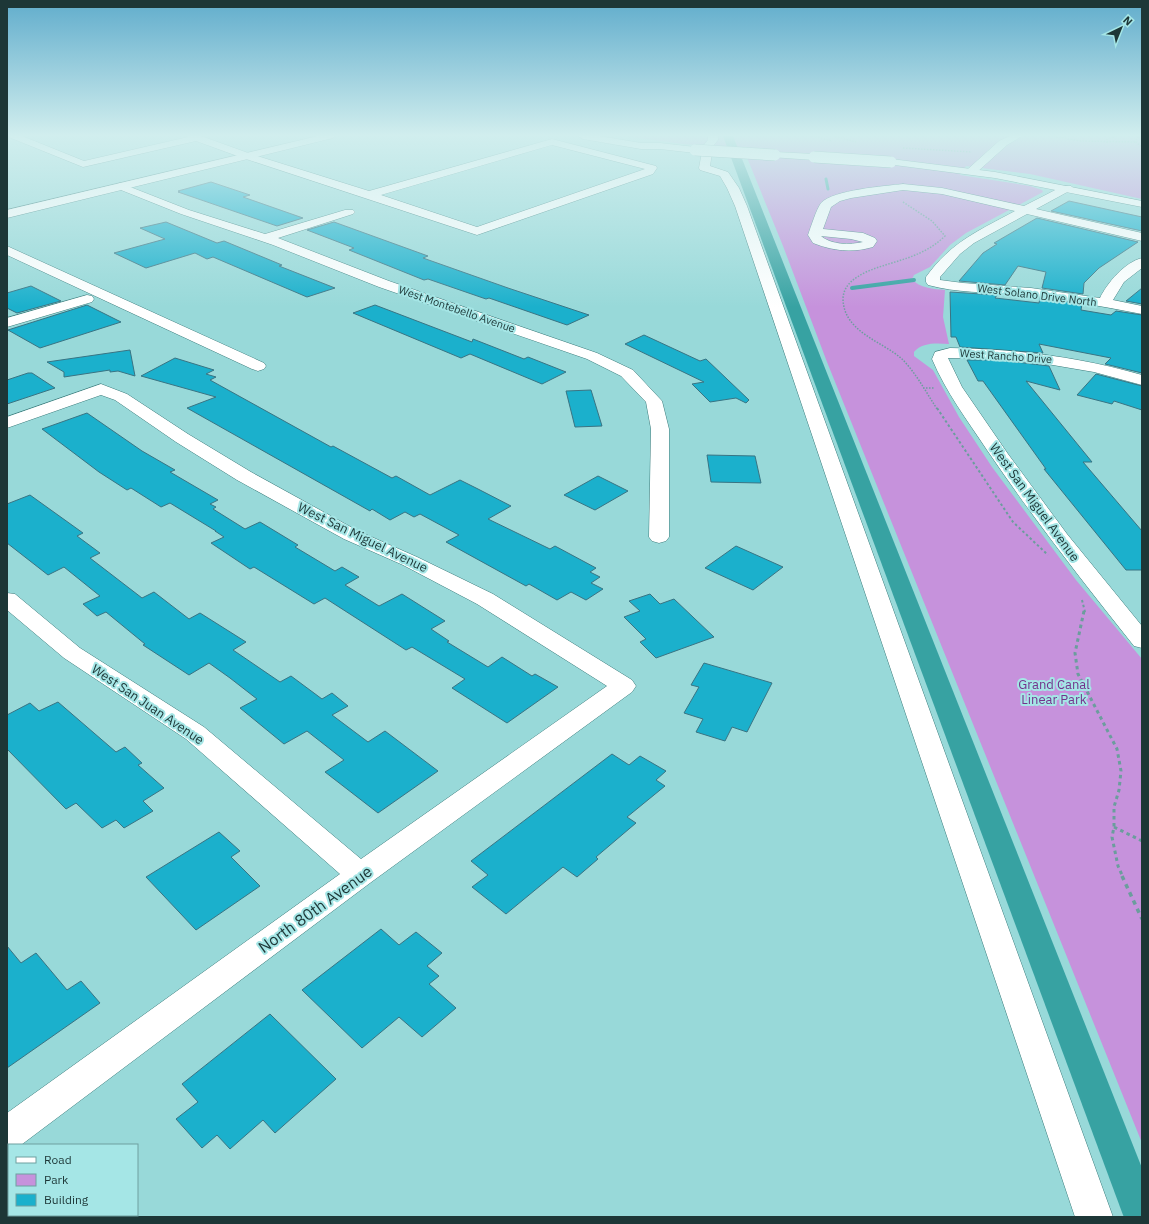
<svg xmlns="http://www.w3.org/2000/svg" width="1149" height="1224" font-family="'IBM Plex Sans',sans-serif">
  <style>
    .green { fill: #c692dc }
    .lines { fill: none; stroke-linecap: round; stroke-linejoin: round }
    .stream-far1 { stroke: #37a2a2; stroke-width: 3 }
    .stream { stroke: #37a2a2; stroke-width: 4 }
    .canal { fill: #37a2a2; fill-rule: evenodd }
    .building { fill: #1bb0cc; stroke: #397483 }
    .minor-casing { stroke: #3b7b7b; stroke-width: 1 }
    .major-casing { stroke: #3b7b7b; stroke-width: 1 }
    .path-far3 { stroke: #6b9d9d; stroke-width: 1.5; stroke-dasharray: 1.5 1.5; stroke-linecap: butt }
    .path-far2 { stroke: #6b9d9d; stroke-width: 2; stroke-dasharray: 2.5 2.5; stroke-linecap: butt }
    .path-far1 { stroke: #6b9d9d; stroke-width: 3; stroke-dasharray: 3.5 3.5; stroke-linecap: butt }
    .path { stroke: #6b9d9d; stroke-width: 3.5; stroke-dasharray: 4.5 4.5; stroke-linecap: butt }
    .minor { fill: #fff; fill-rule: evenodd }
    .major { fill: #fff; fill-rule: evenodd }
    .major-bridge-casing { stroke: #3b7b7b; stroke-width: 12; stroke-linecap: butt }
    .major-bridge { stroke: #fff; stroke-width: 11 }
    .labels { text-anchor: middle; stroke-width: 4; stroke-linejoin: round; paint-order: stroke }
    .far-street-label { font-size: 11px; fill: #1d3737; stroke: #a5e6e6 }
    .street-label { font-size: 13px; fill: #1d3737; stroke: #a5e6e6 }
    .park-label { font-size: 13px; fill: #72338b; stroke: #a5e6e6 }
    .near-street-label { font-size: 16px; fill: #1d3737; stroke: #a5e6e6 }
  </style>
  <rect width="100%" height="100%" fill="#98d9d9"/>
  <path class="green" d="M626,136H1142V199L1030,174L966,166L960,175L1030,186L1042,190L1043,192L966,233L950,245L930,267L914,275L912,279C919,288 934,289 945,290L943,317L949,344C937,343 922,342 914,352V356L933,370L959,417L992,467L1076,580L1142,659V1143L827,362L783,246L748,160L746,149L683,144Z"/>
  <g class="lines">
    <path class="stream-far1" d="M826,179L828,189"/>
    <path class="stream" d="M852,288L914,280"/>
    <path class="canal" d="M723,136H733L1142,1168V1217H1124L1123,1215Z"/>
  </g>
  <path class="building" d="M211,182L250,195L243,197L303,218L277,226L178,192H180L178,191Z
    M1069,201L1142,217V231L1051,211Z
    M1037,218L1138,242L1099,268L1084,283L1083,294L1042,288L1046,272L1018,266L1005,285L959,281L983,253L997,244L994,243Z
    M166,222L217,243L224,241L282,265L279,266L335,288L307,297L213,257L207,259L195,253L146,268L114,253L165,239L140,228Z
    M334,222L428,256L423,258L508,288L589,315L567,325L489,298L486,299L428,279L424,280L349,250L354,248L307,230Z
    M31,286L61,301L17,313L7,308V293Z
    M1142,288V304L1126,301Z
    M950,292L997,295L995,298L1039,303L1040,298L1082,304L1081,310L1111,315L1116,311L1142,315V373L1105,364L1111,358L1039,344L1043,353L960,347L956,337H951Z
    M87,305L121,322L40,348L8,330Z
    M375,305L472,342L473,339L524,359L528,357L566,372L542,384L470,354L461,358L353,313Z
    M644,335L700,361L706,359L749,400L746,403L736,398L710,402L692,384L704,382L625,344Z
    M130,350L135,376L118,371L110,372V370L64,377V372L47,362Z
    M175,358L214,370L206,374L216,377L210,380L331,447L333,446L392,478L396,476L430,495L460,480L478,489L511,506L488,519L550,549L555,546L596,568L590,572L600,577L591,583L603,589L586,600L571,592L557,600L529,584L526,586L446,542L459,535L420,514L414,517L405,512L390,520L372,509L370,511L187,408L216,397L141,376Z
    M967,360H1000L1049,366L1060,390L1026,381L1092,462H1083L1142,531V570H1126L1044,469H1046L983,381H978Z
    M28,373H32L55,388L7,404V380Z
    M1096,374L1142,386V410L1114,401L1112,404L1077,395Z
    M591,390L602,426L575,427L566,391Z
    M87,413L142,451L175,470L170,472L218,500L210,504L216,507L213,509L245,529L260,522L298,545L295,547L335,571L342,567L359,577L345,585L379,606L402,594L445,621L431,629L449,641L447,642L488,667L502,657L532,676L535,674L558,687L507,723L452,688L465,679L412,647L406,650L325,598L314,604L254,567L250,569L211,543L224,537L215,531H216L170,503L161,507L131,488L127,490L99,472L42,429Z
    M707,455L755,456L761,483L711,482Z
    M598,476L628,491L595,510L564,495Z
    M30,495L83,533L77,536L100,553L90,558L142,598L154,592L189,619L200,613L246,642L233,650L280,682L291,676L322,699L332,693L348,706L332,715L368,742L385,731L438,771L378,813L325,772L344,760L307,731L284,744L240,708L257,699L230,678L209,663L189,675L143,645L145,644L106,612L97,616L83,604L100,596L64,567L48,575L7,543V504Z
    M736,546L783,567L753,590L705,568Z
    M650,594L660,604L674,599L714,637L656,658L640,642L646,639L624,617L640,611L629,601Z
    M704,663L772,683L747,732L732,727L725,741L696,732L703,719L684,713L699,687L691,685Z
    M58,702L116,752L125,747L142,763L138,765L164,788L143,801L153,811L124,828L116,820L102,828L76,803L66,809L7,749V715L30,703L39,711Z
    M612,754L629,765L640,756L666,771L656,780L665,786L627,817L636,823L596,857L598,859L577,877L563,867L506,914L472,887L488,875L471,861Z
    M219,832L240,851L231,857L260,886L196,930L146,877Z
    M381,929L399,945L416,932L442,953L427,966L439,976L429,984L456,1008L422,1037L399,1017L362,1048L302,990Z
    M7,946L21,963L36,953L67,990L81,981L100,1003L7,1068Z
    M270,1014L336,1079L275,1133L263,1120L230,1149L217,1135L202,1148L176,1119L198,1102L182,1084Z"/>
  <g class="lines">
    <g class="minor-casing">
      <path id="minor" d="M9,136H22L84,161L188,137L187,136H201L251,154L369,191L552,139L656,166L657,168L653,174L477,235L243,158L196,141L83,167L11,138ZM552,145L645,169L477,227L381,195Z
        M708,136H718V140L713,146L710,166L728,172L739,188L747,206L1113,1217H1075L735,206L727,188L720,176L700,170L699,168L703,146L708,140Z
        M1010,136H1022L1007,145L976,173H968L967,171L968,169L999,141Z
        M120,183L189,210L265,234L345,210H353L355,212L353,214L278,238L389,281L597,353L633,370L662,401L669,429V537L666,541L659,543L652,541L649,537L651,429L646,402L621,376L587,359L379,287L273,245L181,214L116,188L114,186Z
        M903,184L942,188L1024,206L1063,186H1071L1073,188L1071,190L1036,209L1142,233V241L1027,214L974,243L960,254L940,277V280L963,283L1031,288L1100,298C1107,283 1125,262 1142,258V268L1124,282L1113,300L1142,306V314C1100,306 1058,298 1016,294C986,292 957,293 928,285L926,282V277C951,242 978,231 1015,211L942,194L903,190L851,198L840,201L831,207L823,229L863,233L875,238L877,241L873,247C852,253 833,251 813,243L808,235C811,227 816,210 821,203C833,190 885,186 903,184ZM821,236L851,239L863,242C850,245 831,245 821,236Z
        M7,246L264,363L266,366L264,369L258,371L252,369L7,255Z
        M87,295L92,296L94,299L92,302L7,327V318Z
        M950,348C1016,349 1079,357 1142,375V385L1094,372L1047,364L1000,359L948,358L962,387L1008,454L1067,534L1142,626V648L1134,646C1083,582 1033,518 987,450C967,420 946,392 932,359L935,352Z
        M101,384L127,394L188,434L251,472L358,531L417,557L493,594L632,680L636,686L632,692L370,883L21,1145H9V1150L7,1151V1113L340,874L186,739L64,658L7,610V593L15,594L80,648L204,727L361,859L607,686L477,604L403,565L344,539L237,480L176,442L115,400L101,395L7,428V417Z"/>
    </g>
    <g class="major-casing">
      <path id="major" d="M318,136H335L333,138L7,218V210Z
        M578,136H599L641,143H660L695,147L700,150L695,153L660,149H641L583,139Z
        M775,152L814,154L819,157L814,160L771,157L770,155Z
        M891,159L995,172L1142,201V207L995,178L887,164L886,162L887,160Z"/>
    </g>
    <path class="path-far3" d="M812,136L832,141
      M835,136L856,142
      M1053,136L1081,141L1136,142
      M1142,136L1137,138L1136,142L1142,147
      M1107,143V139L1116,136
      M903,148L972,152
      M903,202L932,221L945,236C921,259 894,260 866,272C854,278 844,285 843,298C843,332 882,341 902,359C916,373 926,392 937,409
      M923,388H934"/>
    <path class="path-far2" d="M937,408L1013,522L1048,555
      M1082,600L1085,612"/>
    <path class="path-far1" d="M1084,611L1075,653L1078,674L1117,749L1121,771L1119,790L1114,807V827L1112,837L1118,866L1123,877
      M1114,827L1142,841"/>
    <path class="path" d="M1122,876L1142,919"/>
    <use href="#minor" class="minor"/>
    <use href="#major" class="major"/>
    <g class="major-bridge-casing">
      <path id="major-bridge" d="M695,150L775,155
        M814,157L891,162"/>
    </g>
    <use href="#major-bridge" class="major-bridge"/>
  </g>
  <linearGradient id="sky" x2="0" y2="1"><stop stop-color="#61adcc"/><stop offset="0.44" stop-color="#d1eeee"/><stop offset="1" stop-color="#d1eeee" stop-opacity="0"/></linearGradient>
  <rect width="1149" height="307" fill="url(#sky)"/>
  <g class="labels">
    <g class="far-street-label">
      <text transform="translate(1037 295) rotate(7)" y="4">West Solano Drive North</text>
      <text transform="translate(457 309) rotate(19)" y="4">West Montebello Avenue</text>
      <text transform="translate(1006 356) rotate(4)" y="4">West Rancho Drive</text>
    </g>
    <g class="street-label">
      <text transform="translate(1035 502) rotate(54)" y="5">West San Miguel Avenue</text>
      <text transform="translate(363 537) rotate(26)" y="5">West San Miguel Avenue</text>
      <text transform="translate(148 704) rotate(34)" y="5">West San Juan Avenue</text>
    </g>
    <g class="park-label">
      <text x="1054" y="689">Grand Canal<tspan x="1054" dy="15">Linear Park</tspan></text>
    </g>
    <g class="near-street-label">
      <text transform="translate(315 909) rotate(-36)" y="6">North 80th Avenue</text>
    </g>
  </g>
  <rect width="1149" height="1224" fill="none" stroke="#1d3737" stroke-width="16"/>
  <rect x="8" y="1144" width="130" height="72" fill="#a5e6e6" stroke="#6fa0a0"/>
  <rect x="16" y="1157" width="20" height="6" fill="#ffffff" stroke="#6fa0a0"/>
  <text x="44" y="1164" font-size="12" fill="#1d3737">Road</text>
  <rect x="16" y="1174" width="20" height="12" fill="#c692dc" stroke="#6fa0a0"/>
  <text x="44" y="1184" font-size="12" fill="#1d3737">Park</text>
  <rect x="16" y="1194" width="20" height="12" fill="#1bb0cc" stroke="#6fa0a0"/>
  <text x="44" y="1204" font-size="12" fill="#1d3737">Building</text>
  <g transform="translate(1121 28) rotate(43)" stroke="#a5e6e6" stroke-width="3" paint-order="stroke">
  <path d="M0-3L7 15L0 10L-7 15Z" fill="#1d3737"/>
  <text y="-6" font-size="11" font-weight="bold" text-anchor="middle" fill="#1d3737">N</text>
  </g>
</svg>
